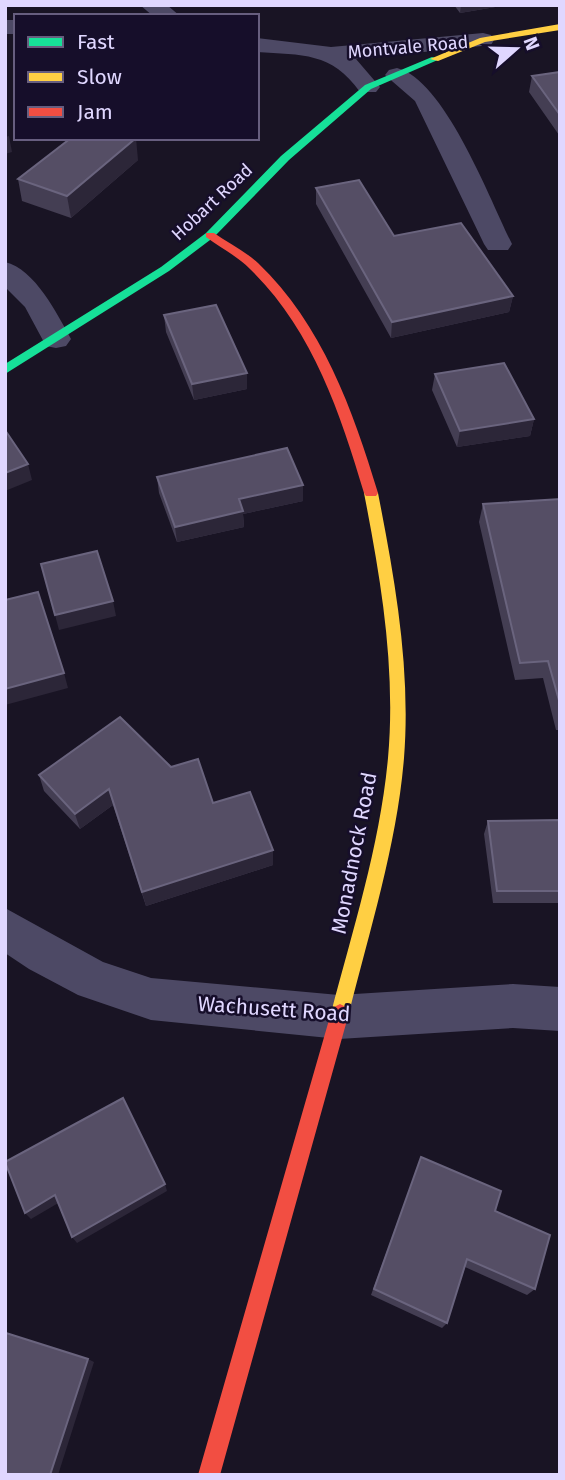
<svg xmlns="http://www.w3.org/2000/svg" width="565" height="1480" font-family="'Fira Sans',sans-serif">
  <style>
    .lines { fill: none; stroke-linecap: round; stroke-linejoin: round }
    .street { fill: #4d4965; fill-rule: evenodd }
    .fast { fill: #16e098; fill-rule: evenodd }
    .slow { fill: #ffcf43; fill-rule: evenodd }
    .jam { fill: #f24e42; fill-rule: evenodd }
    .wall { fill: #443e53 }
    .shaded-wall { fill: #2c2638 }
    .building { fill: #554e65; stroke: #6a647e; stroke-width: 2 }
    .labels { text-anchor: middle; stroke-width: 5; stroke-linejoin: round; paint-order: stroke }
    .far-street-label { font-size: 18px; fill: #e0d7ff; stroke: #160e2a }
    .street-label { font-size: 21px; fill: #e0d7ff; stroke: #160e2a }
  </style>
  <rect width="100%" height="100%" fill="#191424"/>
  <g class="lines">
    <path class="street" d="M140,5H167L180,16H153Z
      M5,20H16V34H5Z
      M483,33L491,35L494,40L491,45L356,59L380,87L376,92H360C332,52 302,55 257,52V38L331,47Z
      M397,68C445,80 490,200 512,244L508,250H488L484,244L415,101L385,75L389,70Z
      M5,262C35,269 57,314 71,339L66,346L56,348L46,346L25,307L5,287Z
      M5,908L103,962L151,978L339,995L513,984L560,987V1031L513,1028L339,1039L151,1020L78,995L29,969L5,953Z"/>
    <path class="fast" d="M432,57L440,59L371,89L289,160L214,237L169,271L5,374V364L161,267L206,233L281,156L365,85Z"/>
    <path class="slow" d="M560,24V30L485,42L438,61L430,59L480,38Z
      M371,488L378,493C395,580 411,669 404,758C397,844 370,929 349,1013L346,1019L340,1022L334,1019L331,1013C353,929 380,845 388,758C396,669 381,580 364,493Z"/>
    <path class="jam" d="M206,233H214C228,243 245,251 258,263C322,324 353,410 378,493L376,496H366L364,493C340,412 312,329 250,269C237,256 221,248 206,237Z
      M340,1004L346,1007L349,1013L220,1475H198L331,1013L334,1007Z"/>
  </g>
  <path class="wall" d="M299,5H351L299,7Z
    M454,5H507L460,13Z
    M560,72V135H559L529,92L532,76Z
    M138,160L71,218L22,201L18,179Z
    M316,188L394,236L513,296L509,312L391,338L316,204Z
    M164,315L247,389L194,400L166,332Z
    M435,374L534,419L530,436L457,447L432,390Z
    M157,477L303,485V501L243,514L244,527L177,542L159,493Z
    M560,499V730H556L543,678L515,680L479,522L483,504Z
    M171,767L213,803L273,865L146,906L113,805L80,829L44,791L39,775Z
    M560,820V903H493L484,834L488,821Z
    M421,1157L495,1211L535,1289L527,1295L465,1267L447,1323L442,1328L371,1295Z"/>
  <path class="shaded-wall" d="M461,5H507L460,13Z
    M9,136L12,152L5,154V137Z
    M136,138L138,160L71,218L67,196Z
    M513,296L509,312L391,338L392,322Z
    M247,373V389L194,400L192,384Z
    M534,419L530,436L457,447L460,431Z
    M28,464L32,480L5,491V473Z
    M303,485V501L243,514L244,527L177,542L175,527L239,499Z
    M113,601L116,616L59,630L55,615Z
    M64,673L68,688L5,705V689Z
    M109,789L113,805L80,829L75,814Z
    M273,850V865L146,906L142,892Z
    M165,1184L167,1191L77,1243L72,1237Z
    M55,1195L60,1202L31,1219L25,1213Z
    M88,1359L94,1362L58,1475H50Z"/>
  <path class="building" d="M560,72V115L532,76Z
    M71,138H136L67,196L18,179Z
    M359,180L394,236L461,223L513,296L392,322L316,188Z
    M216,305L247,373L192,384L164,315Z
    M504,363L534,419L460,431L435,374Z
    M5,430L28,464L5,473Z
    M287,448L303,485L239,499L243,511L175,527L157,477Z
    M560,499V704L548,661L520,663L483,504Z
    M97,551L113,601L55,615L41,564Z
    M38,592L64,673L5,689V600Z
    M120,717L171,767L198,759L213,803L250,792L273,850L142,892L109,789L75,814L39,775Z
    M560,820V891H497L488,821Z
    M123,1098L165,1184L72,1237L55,1195L25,1213L5,1162Z
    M421,1157L501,1191L495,1211L550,1235L535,1289L467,1259L447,1323L374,1289Z
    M6,1333L88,1359L50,1475H5V1336Z"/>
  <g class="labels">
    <g class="far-street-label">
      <text transform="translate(408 47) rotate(-5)" y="6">Montvale Road</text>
      <text transform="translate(212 202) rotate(-43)" y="6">Hobart Road</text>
    </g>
    <g class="street-label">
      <text transform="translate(354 853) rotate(-79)" y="7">Monadnock Road</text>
      <text transform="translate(274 1009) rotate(4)" y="7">Wachusett Road</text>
    </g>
  </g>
  <rect width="565" height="1480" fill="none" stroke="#e0d7ff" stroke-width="14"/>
  <rect x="14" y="14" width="245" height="126" fill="#160e2a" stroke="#675e7f" stroke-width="2"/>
  <rect x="28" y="37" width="35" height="10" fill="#16e098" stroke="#675e7f" stroke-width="2"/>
  <text x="77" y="49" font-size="21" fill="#e0d7ff">Fast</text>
  <rect x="28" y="72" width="35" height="10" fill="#ffcf43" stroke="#675e7f" stroke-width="2"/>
  <text x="77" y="84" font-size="21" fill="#e0d7ff">Slow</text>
  <rect x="28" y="107" width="35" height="10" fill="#f24e42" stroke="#675e7f" stroke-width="2"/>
  <text x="77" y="119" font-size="21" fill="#e0d7ff">Jam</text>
  <g transform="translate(516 49) rotate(70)" stroke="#160e2a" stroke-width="5" paint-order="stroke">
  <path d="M0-5L12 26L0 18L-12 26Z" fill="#e0d7ff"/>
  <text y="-10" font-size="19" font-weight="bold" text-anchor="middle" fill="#e0d7ff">N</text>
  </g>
</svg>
